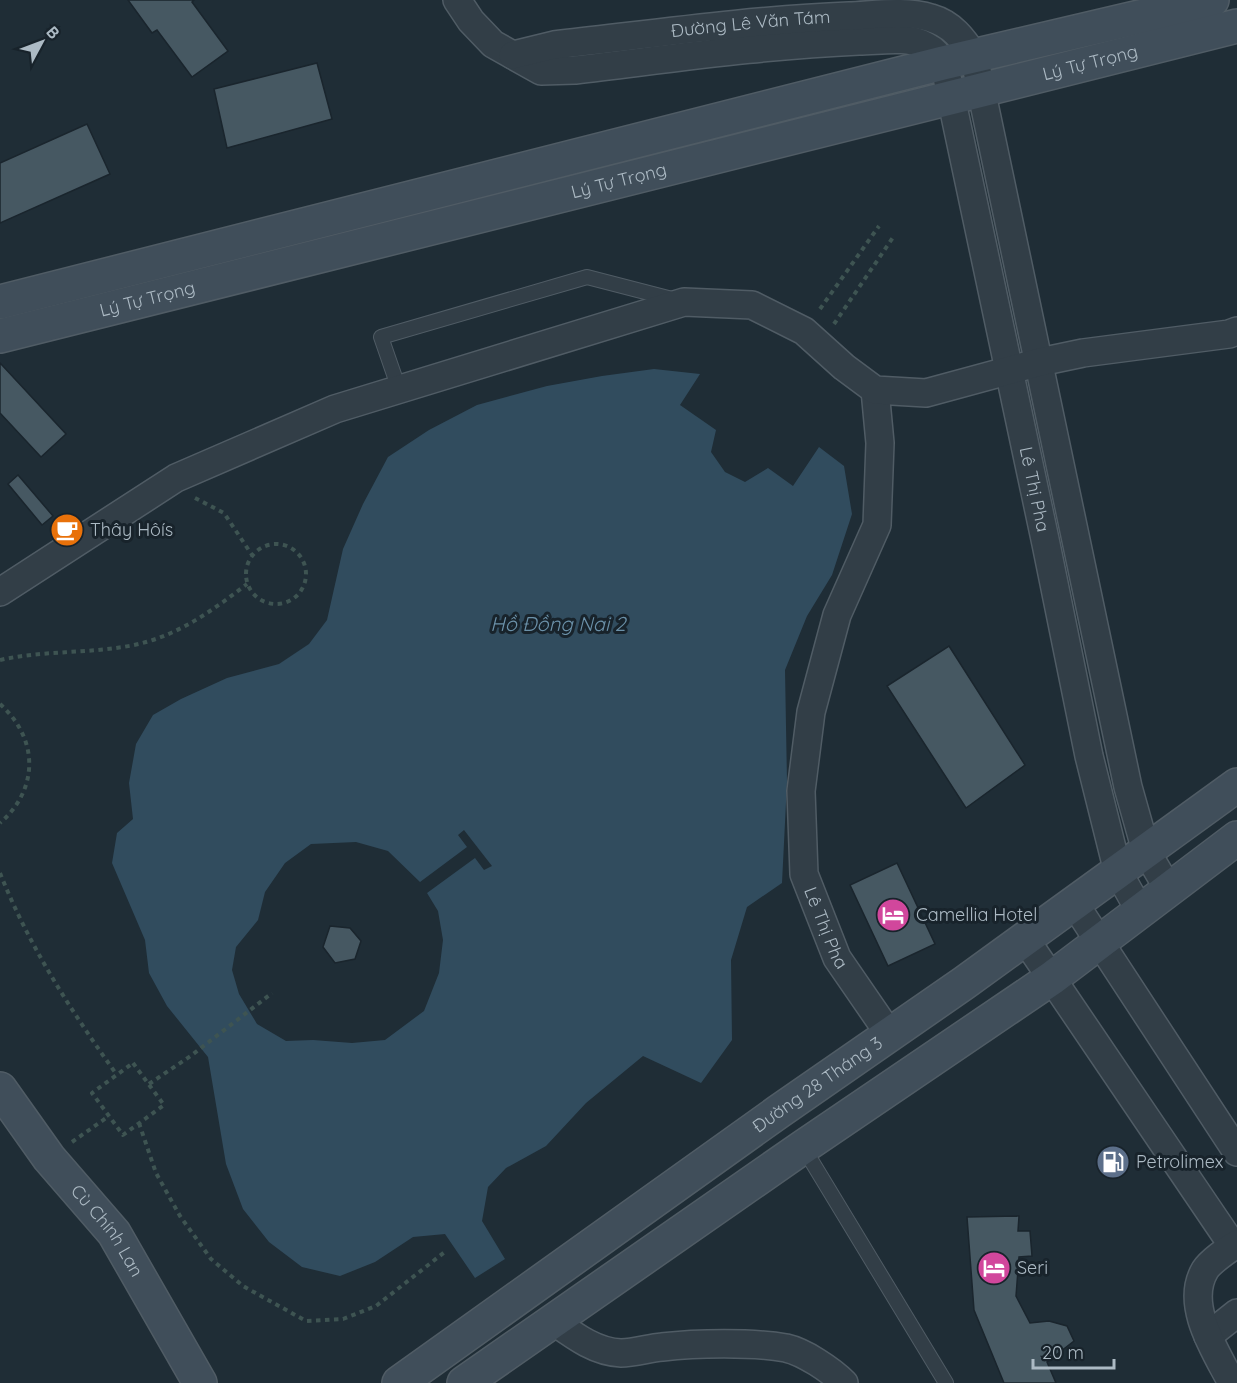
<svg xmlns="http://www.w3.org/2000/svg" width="1237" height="1383" font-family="Quicksand,sans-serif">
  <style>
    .water { fill: #314c5e; fill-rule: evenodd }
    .building { fill: #465862; stroke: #1a252d; stroke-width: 1.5 }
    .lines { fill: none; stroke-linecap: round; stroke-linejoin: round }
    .lane-casing { stroke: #505c65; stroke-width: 16 }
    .street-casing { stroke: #505c65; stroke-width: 30 }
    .secondary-casing { stroke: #505c65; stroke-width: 36 }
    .path { stroke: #3e5452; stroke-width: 4; stroke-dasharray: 4.5 4.5; stroke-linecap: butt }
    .lane { stroke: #323e47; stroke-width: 14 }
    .street { stroke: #323e47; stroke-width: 27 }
    .secondary { stroke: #404e5a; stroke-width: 33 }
    .labels { text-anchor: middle; stroke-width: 6; stroke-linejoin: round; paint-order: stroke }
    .street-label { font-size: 18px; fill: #acbac4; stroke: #18232b }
    .poi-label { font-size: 18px; fill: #acbac4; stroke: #18232b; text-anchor: start }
    .water-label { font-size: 20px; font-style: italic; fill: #6b91a9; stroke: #18232b }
  </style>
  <rect width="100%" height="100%" fill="#1f2d36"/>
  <path class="water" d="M654,369L700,374L680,405L716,430L711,452L725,472L745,482L768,468L793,486L819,447L844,466L852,514L832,575L807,616L785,670L787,782L782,883L747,907L731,960L732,1040L701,1083L643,1056L586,1103L546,1146L506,1168L488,1187L482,1221L505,1259L475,1278L445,1234L413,1237L375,1262L340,1276L302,1267L269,1242L243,1209L226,1164L208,1057L167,1006L149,973L145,940L112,863L117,833L133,819L129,783L136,744L153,715L181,699L227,678L279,664L309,644L327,620L343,549L363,504L388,457L429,430L477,405L547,386L602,376ZM464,830L492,866L484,870L475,858L427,893L438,911L443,940L439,973L424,1011L385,1040L352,1043L313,1040L286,1041L257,1024L239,994L232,970L236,947L258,920L265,892L285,863L311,844L356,842L388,851L420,882L467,847L458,835Z"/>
  <path class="building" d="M128,0H194L192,2L228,51L192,77L157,30L152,33Z
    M317,63L332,119L227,148L214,89Z
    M87,124L110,174L0,223V163Z
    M0,363L66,434L41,457L0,413Z
    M18,475L53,516L42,525L8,484Z
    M949,646L1025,765L966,808L887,686Z
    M897,863L935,944L888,966L850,885Z
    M330,926L350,928L361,941L355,959L335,963L323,947Z
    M1019,1216L1018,1231H1030L1032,1256L1019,1257L1016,1296L1030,1323L1049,1321L1067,1326L1074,1341L1047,1362L1056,1383H1004L974,1310L967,1217Z"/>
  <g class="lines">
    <g class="lane-casing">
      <path id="lane" d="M399,389L381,337L587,277L676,300
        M803,1147L946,1383"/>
    </g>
    <g class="street-casing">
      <g id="street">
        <path id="s1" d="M457,0L471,21L493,44L541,71L575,70C669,59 764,45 859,41C880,41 906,35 926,46C946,56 947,78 951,97L1046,544L1089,756L1118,872L1140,911"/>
        <path id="s2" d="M513,55L554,45C652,34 751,20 849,16C875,15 906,10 931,18C952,24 963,39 974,56L1128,787L1146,851L1169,890"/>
        <path id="s3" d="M875,390L880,443L877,525L837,615L811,712L801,791L804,874L837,958L890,1035"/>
        <path d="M0,592L176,478L335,409L684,302L752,305L804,331L844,367L875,390L926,393L1040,362L1083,353L1229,334L1237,331"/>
        <path d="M1074,903L1237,1152"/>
        <path d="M1025,939L1233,1246"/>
        <path d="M552,1320C573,1335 595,1352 621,1353C635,1353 649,1348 662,1347C696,1343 752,1342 786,1348C804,1352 831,1370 844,1383"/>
        <path d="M1208,1336L1237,1313"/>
        <path d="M1232,1383C1216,1352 1184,1305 1205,1270C1210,1262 1228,1249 1237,1244"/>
      </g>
    </g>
    <g class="secondary-casing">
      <g id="secondary">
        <path d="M0,302L943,63L1212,0"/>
        <path id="s4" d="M0,336L1237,26"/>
        <path id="s5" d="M0,1089L49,1158L114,1233L200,1383"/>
        <path id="s6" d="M399,1383L778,1112L964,983L1237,785"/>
        <path d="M464,1383L803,1147L1052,978L1237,838"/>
      </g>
    </g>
    <path class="path" d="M820,309L879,226
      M834,324L894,236
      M195,498L224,513L252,555
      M246 574a30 30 0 1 1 60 0a30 30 0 1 1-60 0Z
      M0,660C44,650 90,654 134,645C178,636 213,610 247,584
      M0,704C39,739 39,789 0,823
      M0,873C29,946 71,1011 117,1075
      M133,1063L164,1105L123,1135L92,1093Z
      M149,1084L192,1055L272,993
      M139,1123L156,1173L180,1216L211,1259L243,1286L306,1321L343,1319L376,1306L446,1251
      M72,1142L109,1116"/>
    <use href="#lane" class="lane"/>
    <use href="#street" class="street"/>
    <use href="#secondary" class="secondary"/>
  </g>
  <defs>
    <g id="cafe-disc" transform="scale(1.725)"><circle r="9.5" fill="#e8710a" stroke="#18232b"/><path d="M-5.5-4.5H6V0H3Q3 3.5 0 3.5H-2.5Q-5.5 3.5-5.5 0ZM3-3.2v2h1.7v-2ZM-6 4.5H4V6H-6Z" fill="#fff"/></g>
    <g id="hotel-disc" transform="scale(1.725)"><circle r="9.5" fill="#d1479c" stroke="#18232b"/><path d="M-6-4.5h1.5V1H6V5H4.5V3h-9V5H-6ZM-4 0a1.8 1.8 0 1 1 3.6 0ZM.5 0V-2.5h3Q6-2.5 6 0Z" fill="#fff"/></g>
    <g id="fuel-disc" transform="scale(1.725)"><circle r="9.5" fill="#5c6f8a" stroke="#18232b"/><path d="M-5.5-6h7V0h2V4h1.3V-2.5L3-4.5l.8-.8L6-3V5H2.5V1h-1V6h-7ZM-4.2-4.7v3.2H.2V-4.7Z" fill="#fff"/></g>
  </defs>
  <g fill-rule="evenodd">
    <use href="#cafe-disc" x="67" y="530"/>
    <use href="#hotel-disc" x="893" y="915"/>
    <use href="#fuel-disc" x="1113" y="1162"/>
    <use href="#hotel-disc" x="994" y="1268"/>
  </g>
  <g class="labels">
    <g class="street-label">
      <text dy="6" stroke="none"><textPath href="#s2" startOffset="240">Đường Lê Văn Tám</textPath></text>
      <text dy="6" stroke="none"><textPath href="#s4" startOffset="1124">Lý Tự Trọng</textPath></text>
      <text dy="6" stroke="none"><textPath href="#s4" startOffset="638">Lý Tự Trọng</textPath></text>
      <text dy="6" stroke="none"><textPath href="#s4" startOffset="152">Lý Tự Trọng</textPath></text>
      <text dy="6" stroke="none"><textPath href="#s1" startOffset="960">Lê Thị Pha</textPath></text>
      <text dy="6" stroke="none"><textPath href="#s3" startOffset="555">Lê Thị Pha</textPath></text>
      <text dy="6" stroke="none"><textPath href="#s6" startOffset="514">Đường 28 Tháng 3</textPath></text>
      <text dy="6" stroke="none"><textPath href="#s5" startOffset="178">Cù Chính Lan</textPath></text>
    </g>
    <g class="poi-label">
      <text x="90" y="536">Thây Hôís</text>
      <text x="916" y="921">Camellia Hotel</text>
      <text x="1136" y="1168">Petrolimex</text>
      <text x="1017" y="1274">Seri</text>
    </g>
    <g class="water-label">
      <text x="558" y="631">Hồ Đồng Nai 2</text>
    </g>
  </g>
  <g transform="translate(42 42) rotate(49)" stroke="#18232b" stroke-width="4.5" paint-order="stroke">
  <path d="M0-4.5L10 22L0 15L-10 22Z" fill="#acbac4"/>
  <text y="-9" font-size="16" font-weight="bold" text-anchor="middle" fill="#acbac4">B</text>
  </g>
  <path d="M1033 1359v9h81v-9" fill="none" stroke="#acbac4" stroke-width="3"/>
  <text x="1042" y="1359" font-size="18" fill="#acbac4" stroke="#18232b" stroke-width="4.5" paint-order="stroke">20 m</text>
</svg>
